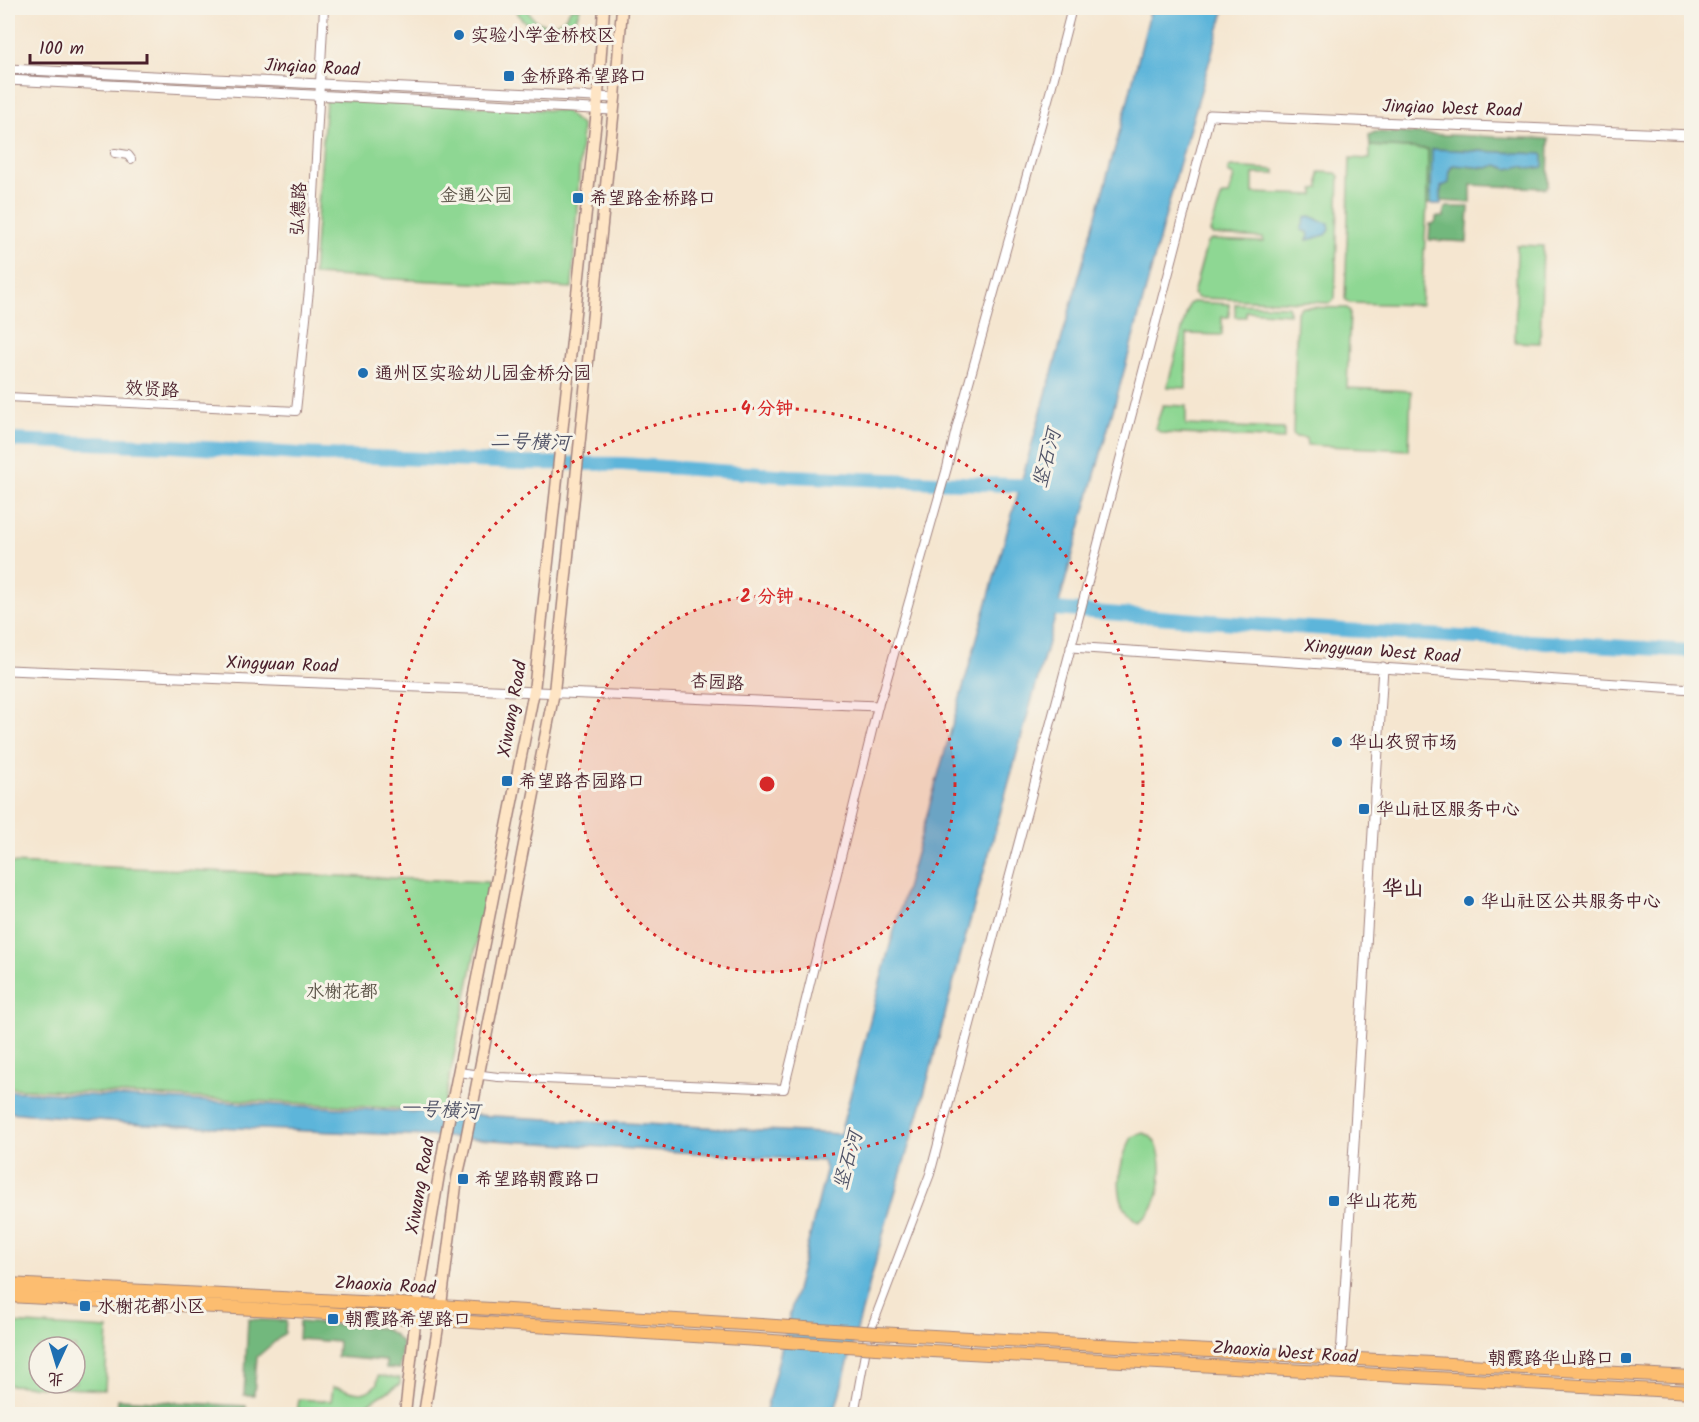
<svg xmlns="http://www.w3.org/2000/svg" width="1699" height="1422" font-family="Kalam,'LXGW WenKai TC',sans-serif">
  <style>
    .green { fill: #8ed793; stroke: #6c7b5f; stroke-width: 1.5; fill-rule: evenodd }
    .forest { fill: #72b87d; stroke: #5e6c54; stroke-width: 1.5 }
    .water { fill: #5db5da; stroke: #546a82; stroke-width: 1.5 }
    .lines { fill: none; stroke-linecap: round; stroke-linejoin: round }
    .river { stroke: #5db5da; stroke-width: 14 }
    .minor-casing { stroke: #a0827e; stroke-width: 10 }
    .tertiary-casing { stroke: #a0827e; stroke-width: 11 }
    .secondary-casing { stroke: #a0827e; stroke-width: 13 }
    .primary-casing { stroke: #a0827e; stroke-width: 14 }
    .minor { stroke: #fff; stroke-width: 8 }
    .tertiary { stroke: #fff; stroke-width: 9 }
    .secondary { stroke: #fee5c5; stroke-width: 10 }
    .primary { stroke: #fcbd6f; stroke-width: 12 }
    .primary-bridge-casing { stroke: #a0827e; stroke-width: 14; stroke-linecap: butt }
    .primary-bridge { stroke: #fcbd6f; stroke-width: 12 }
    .ring { fill: none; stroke: #d62828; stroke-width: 3; stroke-dasharray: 3 6 }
    .poi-dot { fill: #1f6fb2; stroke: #f7f3e8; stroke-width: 2 }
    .labels { text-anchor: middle; stroke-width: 6; stroke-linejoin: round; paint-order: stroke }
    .poi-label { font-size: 18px; fill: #4a1f2b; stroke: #f7f3e8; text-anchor: start }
    .street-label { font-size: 18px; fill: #4a1f2b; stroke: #f7f3e8 }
    .park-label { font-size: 18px; fill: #5e564a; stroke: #f7f3e8 }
    .water-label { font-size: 20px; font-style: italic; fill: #515468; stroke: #f7f3e8 }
    .quarter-label { font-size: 21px; font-weight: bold; fill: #4a1f2b; stroke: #f7f3e8 }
    .centre { fill: #d62828; stroke: #f7f3e8; stroke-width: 3 }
    .ring-label { font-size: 18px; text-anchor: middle; font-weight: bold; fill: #d62828; stroke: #f7f3e8; stroke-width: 6; stroke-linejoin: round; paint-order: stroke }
  </style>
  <rect width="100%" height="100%" fill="#f7f3e8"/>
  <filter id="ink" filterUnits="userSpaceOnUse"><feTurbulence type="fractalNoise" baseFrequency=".0167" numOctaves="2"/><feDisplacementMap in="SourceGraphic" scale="12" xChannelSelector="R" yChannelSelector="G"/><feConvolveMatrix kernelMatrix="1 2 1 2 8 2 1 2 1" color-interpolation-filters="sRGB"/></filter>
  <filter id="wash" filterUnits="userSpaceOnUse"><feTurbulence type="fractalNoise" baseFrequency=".008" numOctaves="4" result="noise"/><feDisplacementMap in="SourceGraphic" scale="24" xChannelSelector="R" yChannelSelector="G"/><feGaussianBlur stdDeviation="1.35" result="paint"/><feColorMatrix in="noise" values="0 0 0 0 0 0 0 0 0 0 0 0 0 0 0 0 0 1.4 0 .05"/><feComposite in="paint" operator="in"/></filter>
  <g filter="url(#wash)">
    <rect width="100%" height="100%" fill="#f5e6d0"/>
    <path class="green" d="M515,8H526C537,30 561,30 571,8H580C570,45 530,40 515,8Z
      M326,99L565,111L582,126L572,288L313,275Z
      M1370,146L1428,149L1427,204L1421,305L1349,303L1345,299L1350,158L1370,159Z
      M1231,167L1275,170V174H1253V193L1314,195V189L1319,188V172L1336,173L1339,176L1335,298L1330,303L1198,298L1193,294L1207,243L1211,240L1264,242L1263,238L1213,235L1210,232L1222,195H1229L1234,176L1228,173V169Z
      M1517,245L1543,246L1540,343L1515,342Z
      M1193,302L1229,304V317H1222V335L1187,334L1186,388L1167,387L1189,304Z
      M1235,304L1288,306L1289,309V314L1246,311V317H1235Z
      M1301,307L1347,308L1350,311L1347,388L1411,391L1409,450L1307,445L1306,438L1296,437L1293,434L1297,312Z
      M1163,405L1186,406V425L1284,429V439L1161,433L1155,428Z
      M8,863L489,882L443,1111L8,1088Z
      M1143,1133C1144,1133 1150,1136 1151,1137C1169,1155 1162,1212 1138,1222C1110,1203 1118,1163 1132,1137Z
      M8,1323L108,1329L105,1390L8,1385ZM39,1347H75V1383H39Z
      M378,1376L400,1378V1384L361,1408L357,1414H297L299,1399L331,1401L333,1387C353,1389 360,1401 377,1384Z"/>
    <path class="forest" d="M1375,132L1549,139L1548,185L1546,188L1471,185V203L1441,201V187L1449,175L1453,165L1486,168L1497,165L1508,169L1522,165L1526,168L1543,156L1542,154L1432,149L1431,204H1427L1428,149L1370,146L1369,135Z
      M1447,207H1469L1467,242L1429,240L1430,224H1433L1436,221V217H1444V210Z
      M248,1319L286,1321L285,1333L257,1357L254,1395H244Z
      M299,1322L383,1328L393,1334L402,1343L400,1369L386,1368V1361L337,1357L338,1342L298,1339Z
      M118,1399L246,1406V1414H157L140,1407H133L139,1414H117Z"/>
    <path class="water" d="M1151,8H1225L1178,169L1126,364L963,946L922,1102L885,1227L834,1414H765L826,1171L823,1161L429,1136L143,1124L8,1112V1091L840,1134L887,956L1054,366L1125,112Z
      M1432,149L1542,154L1543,156V167L1530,169L1522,166L1508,169L1497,165L1487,168L1453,165L1450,169L1449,183L1441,187V204H1431Z
      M1311,216L1320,221L1329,223L1330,230L1326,235C1319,236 1315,239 1307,240L1309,236L1308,232L1301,230L1305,218Z"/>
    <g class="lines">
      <path class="river" d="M8,440L172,446L299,454L522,463L623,464L789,476L1037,486
        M1041,608L1262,625L1692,651"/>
    </g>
  </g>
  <g filter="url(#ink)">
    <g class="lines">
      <g class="minor-casing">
        <path id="minor" d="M115,153L128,155L131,159
          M8,397L296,411L309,290L324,8
          M458,1072L498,1077L784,1089L878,706L884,689L947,468L957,425L1051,89L1072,8
          M854,1414L868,1337L930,1174L1071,647L1210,115"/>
      </g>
      <g class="tertiary-casing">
        <path id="tertiary" d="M8,69L615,98
          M8,80L613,110
          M1210,115L1692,135
          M1071,647L1692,689
          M8,670L878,706
          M1341,1357L1383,667"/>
      </g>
      <g class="secondary-casing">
        <path id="secondary" d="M405,1414L417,1305L445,1139L534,691L597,110L604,8
          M424,1414L439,1321L457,1178L466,1139L554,692L615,98L622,8"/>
      </g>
      <g class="primary-casing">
        <path id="primary" d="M8,1284L440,1306L761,1325
          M8,1296L294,1311L758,1340
          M878,1333C1149,1348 1420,1361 1692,1377
          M876,1348C1148,1361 1420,1378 1692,1392"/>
      </g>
      <use href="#minor" class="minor"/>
      <use href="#tertiary" class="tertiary"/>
      <use href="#secondary" class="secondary"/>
      <use href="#primary" class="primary"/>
      <g class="primary-bridge-casing">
        <path id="primary-bridge" d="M761,1325L878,1333
          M758,1340L876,1348"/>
      </g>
      <use href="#primary-bridge" class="primary-bridge"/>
    </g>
  </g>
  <circle cx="767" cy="784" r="188" fill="#d62828" fill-opacity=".12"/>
  <g class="ring">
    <circle cx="767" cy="784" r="188"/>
    <circle cx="767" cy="784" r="376"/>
  </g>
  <g class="poi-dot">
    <circle cx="459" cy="35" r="6"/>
    <rect x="503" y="70" width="12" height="12" rx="3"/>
    <rect x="572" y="192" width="12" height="12" rx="3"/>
    <circle cx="363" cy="373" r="6"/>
    <circle cx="1337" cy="742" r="6"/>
    <rect x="501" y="775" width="12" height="12" rx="3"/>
    <rect x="1358" y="803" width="12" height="12" rx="3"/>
    <circle cx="1469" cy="901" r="6"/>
    <rect x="457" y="1173" width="12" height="12" rx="3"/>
    <rect x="1328" y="1195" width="12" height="12" rx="3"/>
    <rect x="79" y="1300" width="12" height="12" rx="3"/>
    <rect x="327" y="1313" width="12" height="12" rx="3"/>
    <rect x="1620" y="1352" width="12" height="12" rx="3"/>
  </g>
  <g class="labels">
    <g class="poi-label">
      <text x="471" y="41">实验小学金桥校区</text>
      <text x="521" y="82">金桥路希望路口</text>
      <text x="590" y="204">希望路金桥路口</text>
      <text x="375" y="379">通州区实验幼儿园金桥分园</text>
      <text x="1349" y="748">华山农贸市场</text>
      <text x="519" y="787">希望路杏园路口</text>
      <text x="1376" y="815">华山社区服务中心</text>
      <text x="1481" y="907">华山社区公共服务中心</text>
      <text x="475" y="1185">希望路朝霞路口</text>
      <text x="1346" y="1207">华山花苑</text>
      <text x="97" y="1312">水榭花都小区</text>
      <text x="345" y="1325">朝霞路希望路口</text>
      <text x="1614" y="1364" text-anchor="end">朝霞路华山路口</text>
    </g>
    <g class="street-label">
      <text transform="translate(312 67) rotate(3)" y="6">Jinqiao Road</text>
      <text transform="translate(1452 108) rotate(2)" y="6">Jinqiao West Road</text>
      <text transform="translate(298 209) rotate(-87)" y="6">弘德路</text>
      <text transform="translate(152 389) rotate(3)" y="6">效贤路</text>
      <text transform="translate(1382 651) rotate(4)" y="6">Xingyuan West Road</text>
      <text transform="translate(282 664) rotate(2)" y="6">Xingyuan Road</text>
      <text transform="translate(717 682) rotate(3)" y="6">杏园路</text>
      <text transform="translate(512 709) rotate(-80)" y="6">Xiwang Road</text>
      <text transform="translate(420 1186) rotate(-80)" y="6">Xiwang Road</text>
      <text transform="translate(385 1285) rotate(3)" y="6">Zhaoxia Road</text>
      <text transform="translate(1285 1352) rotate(4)" y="6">Zhaoxia West Road</text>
    </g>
    <g class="park-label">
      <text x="476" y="201">金通公园</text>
      <text x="342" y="997">水榭花都</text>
    </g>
    <g class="water-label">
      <text transform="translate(530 441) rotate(2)" y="7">二号横河</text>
      <text transform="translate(1046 458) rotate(-75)" y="7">竖石河</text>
      <text transform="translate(440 1109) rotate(3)" y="7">一号横河</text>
      <text transform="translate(847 1160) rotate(-74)" y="7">竖石河</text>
    </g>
    <g class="quarter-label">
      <text x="1403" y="895">华山</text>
    </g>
  </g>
  <circle cx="767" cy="784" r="9" class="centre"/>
  <g class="ring-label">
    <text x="767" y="414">4 分钟</text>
    <text x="767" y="602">2 分钟</text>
  </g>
  <rect width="1699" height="1422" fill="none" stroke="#f7f3e8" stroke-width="30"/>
  <g transform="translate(57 1365) rotate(184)"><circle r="28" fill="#f7f3e8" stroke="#b29e9c" stroke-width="1.5"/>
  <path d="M0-4.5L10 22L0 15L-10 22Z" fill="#1f6fb2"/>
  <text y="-9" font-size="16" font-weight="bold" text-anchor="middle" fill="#4a1f2b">北</text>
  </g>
  <path d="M30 54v9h117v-9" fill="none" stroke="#4a1f2b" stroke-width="3"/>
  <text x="39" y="54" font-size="18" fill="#4a1f2b" stroke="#f7f3e8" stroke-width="4.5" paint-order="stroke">100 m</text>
</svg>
